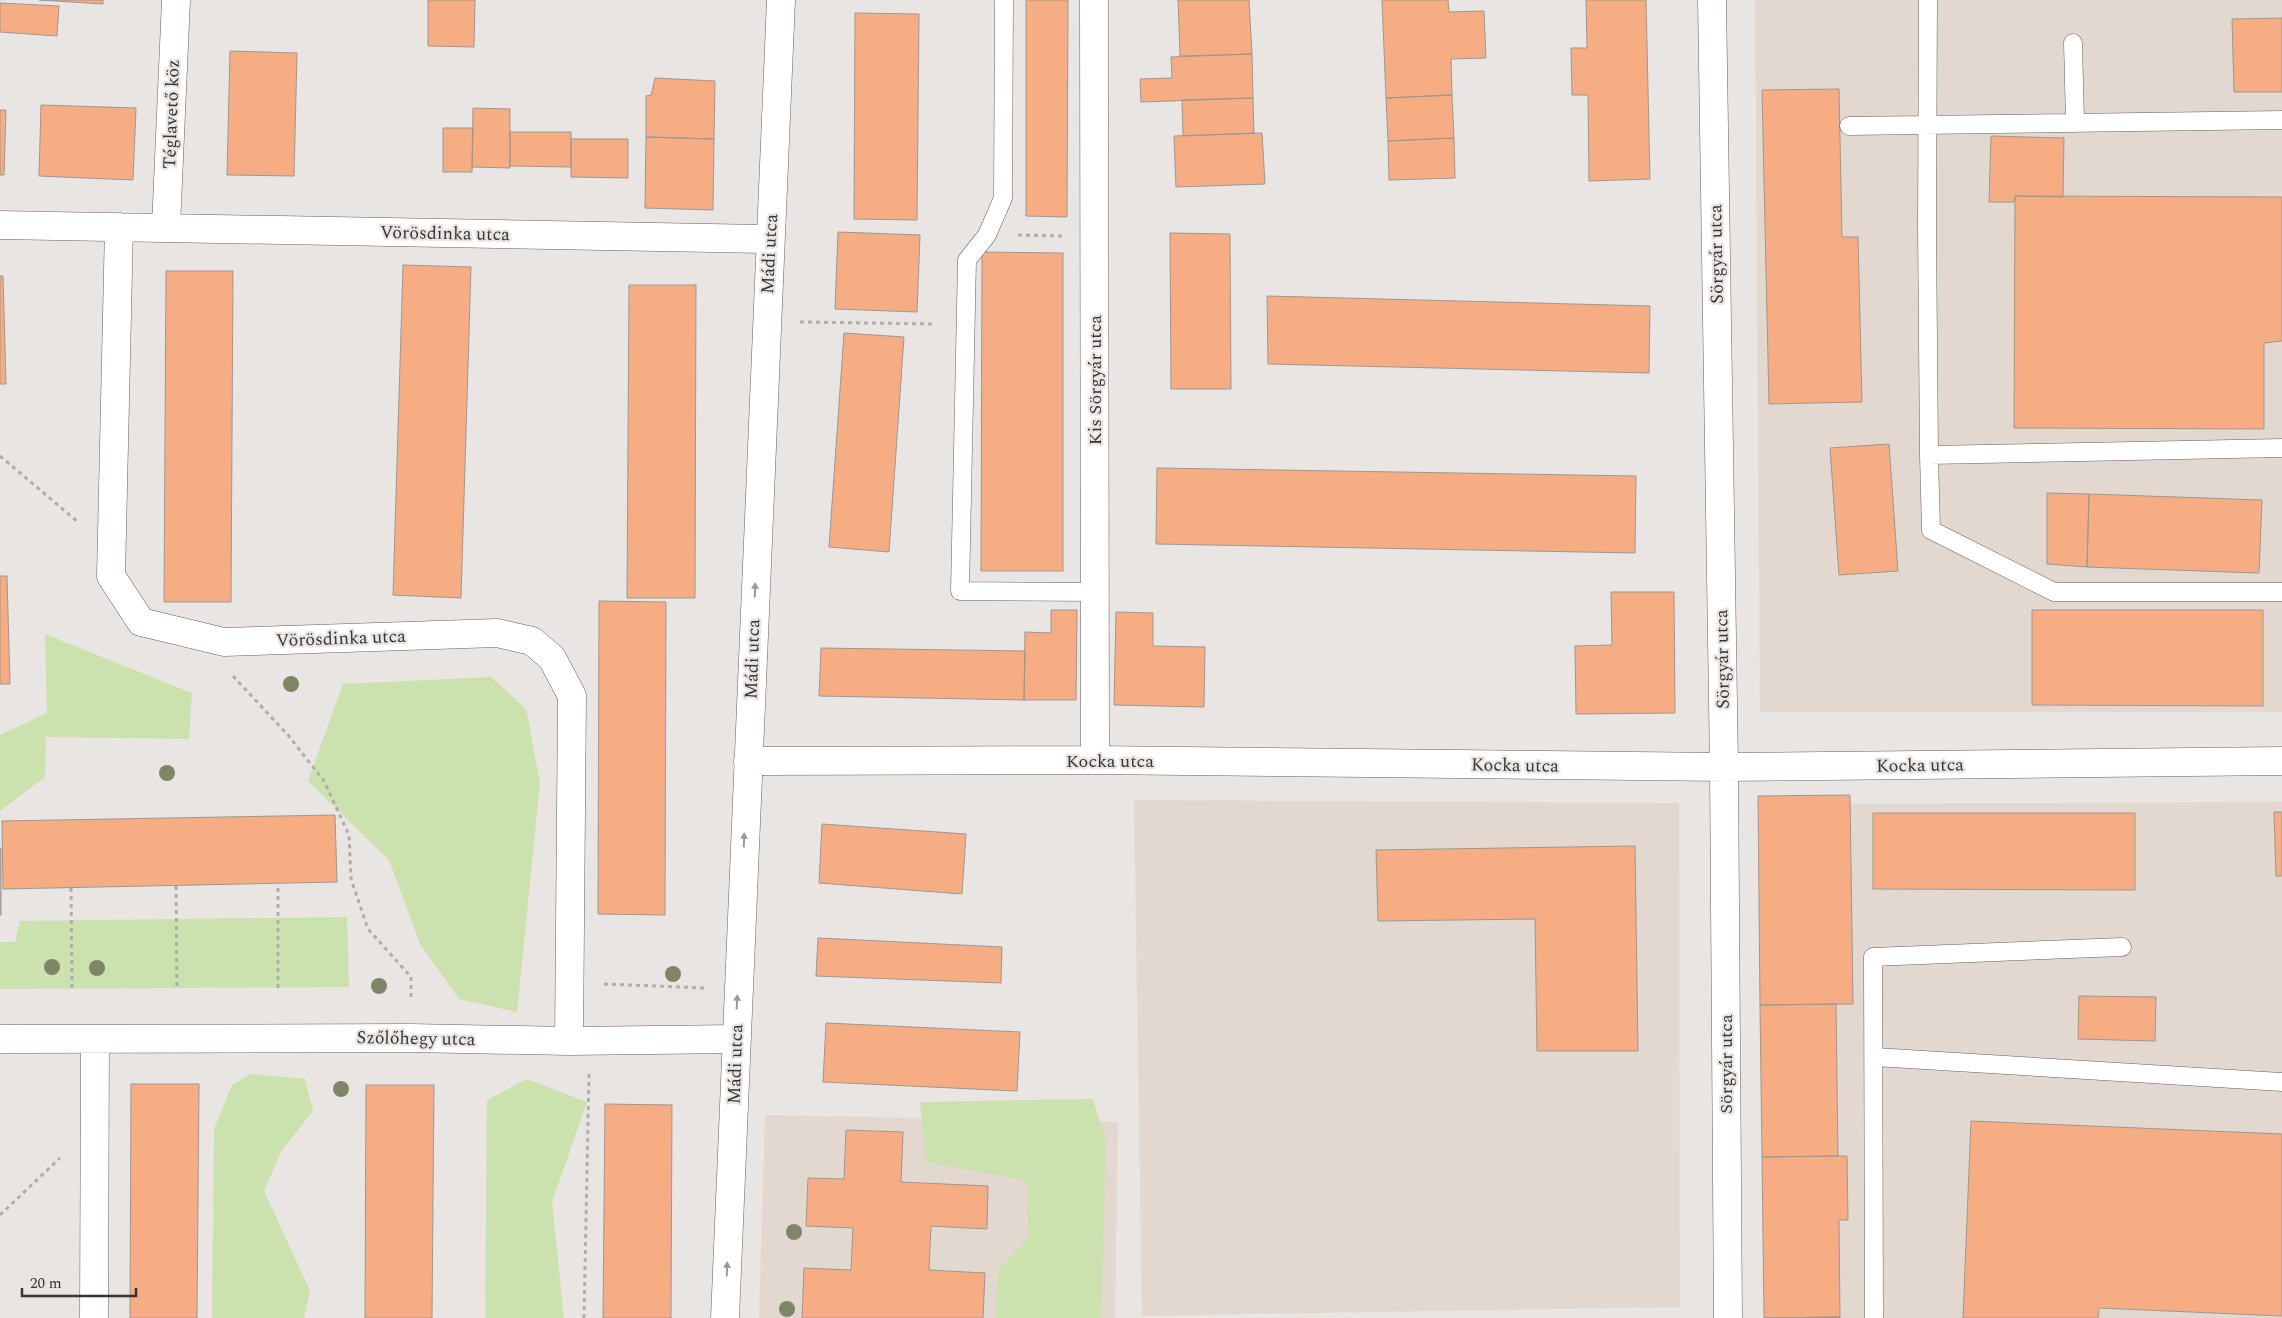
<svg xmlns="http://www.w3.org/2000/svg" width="2282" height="1318" font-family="Spectral,serif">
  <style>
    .built { fill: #e2d8cf }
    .green { fill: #cbe1ae }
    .building { fill: #f6ad83; stroke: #9c9795 }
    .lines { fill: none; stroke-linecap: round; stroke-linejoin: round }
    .lane-casing { stroke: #63605d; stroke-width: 19 }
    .street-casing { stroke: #63605d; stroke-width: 29 }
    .secondary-casing { stroke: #63605d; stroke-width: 29 }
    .path { stroke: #b0adaa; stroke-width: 3; stroke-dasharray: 4 4; stroke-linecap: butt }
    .lane { stroke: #fff; stroke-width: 18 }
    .street { stroke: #fff; stroke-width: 28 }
    .secondary { stroke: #fff; stroke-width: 28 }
    .tree { fill: #7e8667 }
    .oneway { fill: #9a9a99 }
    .labels { text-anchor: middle; stroke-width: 4.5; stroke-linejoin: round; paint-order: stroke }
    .street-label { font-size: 18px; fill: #363533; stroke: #e9e5e2 }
  </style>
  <rect width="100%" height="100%" fill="#e9e5e2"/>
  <path class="built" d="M1755,0H2282V712H1760Z
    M1134,800L1679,803L1680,1307L1142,1316Z
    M2282,802V1318H1774L1769,804Z
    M765,1115L1118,1122L1115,1318H759Z"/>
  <path class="green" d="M45,634L192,693L189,739L46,737L45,777L0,811V735L47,713Z
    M491,677L526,709L540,783L517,1012L459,999L420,944L389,860L308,781L343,684Z
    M347,917L349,987L0,989V942H15L20,921Z
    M251,1074L305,1079L313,1111L282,1150L264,1191L310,1291L304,1318H212L214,1129L232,1085Z
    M527,1079L587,1102L552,1202L564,1318H485L487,1100Z
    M1093,1099L1106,1142L1101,1318H996L998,1270L1028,1238L1027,1181L926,1162L920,1102Z"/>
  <path class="building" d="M39,0H103V4Z
    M428,0H475L474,47L428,46Z
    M1026,0H1068L1067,217L1026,216Z
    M1178,0H1249L1252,54L1180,56Z
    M1382,0H1448L1449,12L1484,11L1486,58L1451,59L1452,95L1386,98Z
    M1586,0H1646L1650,179L1589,181L1588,95H1572L1571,48H1587Z
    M0,3L59,6L57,36L0,32Z
    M855,13L919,14L917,220L854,219Z
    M2282,18V92H2234L2232,19Z
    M230,51L297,53L294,176L227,175Z
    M1252,54L1253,98L1141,102L1140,79L1172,78L1171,57Z
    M655,78L715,81L714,139L646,137V96L651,95Z
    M1839,89L1842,237H1858L1862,402L1769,404L1762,90Z
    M1452,95L1454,138L1388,141L1386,98Z
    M1253,98L1254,133L1183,136L1182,100Z
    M41,105L136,108L133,180L39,176Z
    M473,108L510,109V168L472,167Z
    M0,110H6L4,175H0Z
    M443,128H473L472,172H443Z
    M510,132H571V167L510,166Z
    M1262,133L1265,184L1176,187L1174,136Z
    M1991,136L2064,138L2063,197L2015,196L2014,202H1989Z
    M646,137L714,139L713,210L645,208Z
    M1454,138L1455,178L1389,180L1388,141Z
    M571,139H628V178L571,177Z
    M2015,196L2282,197V341L2264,343V429L2014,428Z
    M838,232L920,235L917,312L835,309Z
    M1170,233L1230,234L1231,389H1171Z
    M982,252L1063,253V571H981Z
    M403,265L471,267L461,598L393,595Z
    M166,271H233L231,602H164Z
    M0,276H3L6,384H0Z
    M629,285H696L695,598H627Z
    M1267,296L1650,306L1649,373L1268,364Z
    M844,333L904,337L889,552L829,547Z
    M1889,444L1898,571L1839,575L1830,448Z
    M1157,468L1636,476L1635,553L1156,544Z
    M2047,493L2089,494L2087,567L2047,564Z
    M2089,494L2262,500L2259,573L2087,567Z
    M0,576H7L10,684H0Z
    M1611,592H1674L1675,713L1576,714L1575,646L1612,645Z
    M599,601L666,602L665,915L598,914Z
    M1051,610H1077L1076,700H1024L1025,632L1051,633Z
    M2032,610H2263V706L2032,705Z
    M1116,612L1153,613V646L1205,647L1204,707L1114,705Z
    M821,648L1025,651L1024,700L819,696Z
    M1850,795L1853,1004L1760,1005L1758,796Z
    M2274,812H2282V876H2276Z
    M1873,813H2135V890L1873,889Z
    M335,815L337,882L3,889L2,821Z
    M822,824L966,834L962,894L819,883Z
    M1635,846L1638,1051H1537L1535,919L1378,921L1376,850Z
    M0,848H1V915H0Z
    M818,938L1002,947L1001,983L816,976Z
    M2079,996L2156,997L2155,1041L2078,1039Z
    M1836,1004L1838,1156L1762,1157L1760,1005Z
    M826,1023L1020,1032L1017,1091L823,1082Z
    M131,1084H199L197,1318H130Z
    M366,1085H434L432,1318H365Z
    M605,1104L672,1105L671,1318H603Z
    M1971,1121L2282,1134V1316L2099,1308L2098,1318H1963Z
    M846,1130L903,1132L901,1182L988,1186L987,1229L931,1226L929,1270L985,1273L983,1318H802L804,1268L851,1270L853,1228L806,1226L808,1178L844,1179Z
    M1847,1156L1848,1220H1839L1840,1317L1764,1318L1762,1157Z
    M1840,1317V1318H1764Z"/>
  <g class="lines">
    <g class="lane-casing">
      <path id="lane" d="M1004,0L1003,198L987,235L967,260L960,591L1095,592
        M1928,0L1927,227L1929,455L2282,448
        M2073,43L2075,121
        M1849,126L2282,120
        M1929,455L1931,530L2054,592H2282
        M1875,1057L2282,1082
        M1874,1318L1873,957L2122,947"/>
    </g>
    <g class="street-casing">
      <path id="street" d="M1094,0L1095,760
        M1712,0L1724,767L1728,1318
        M0,225L770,239
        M119,227L111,576L141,622L224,642L497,633L532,641L552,658L572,696L569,1041
        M166,227L176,0
        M748,761L1095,760L1724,767L2282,761
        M0,1039L410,1038L569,1041L736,1039
        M94,1318L95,1039"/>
    </g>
    <g class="secondary-casing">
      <path id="secondary" d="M725,1318L781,0"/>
    </g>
    <path class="path" d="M1018,235L1062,236
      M800,322L936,324
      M0,456L78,522
      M233,676L288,735L324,781L349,835L351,879L368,929L411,977V998
      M176,886L177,988
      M71,888L72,990
      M604,984L705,988
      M278,988V883
      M0,1215L60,1158
      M584,1318L589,1074"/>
    <use href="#lane" class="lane"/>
    <use href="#street" class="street"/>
    <use href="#secondary" class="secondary"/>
  </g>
  <g class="tree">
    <circle cx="291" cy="684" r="8"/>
    <circle cx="167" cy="773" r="8"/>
    <circle cx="52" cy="967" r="8"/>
    <circle cx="97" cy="968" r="8"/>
    <circle cx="673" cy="974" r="8"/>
    <circle cx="379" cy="986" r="8"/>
    <circle cx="341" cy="1089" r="8"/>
    <circle cx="794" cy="1232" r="8"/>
    <circle cx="787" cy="1309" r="8"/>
  </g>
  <defs><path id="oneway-solid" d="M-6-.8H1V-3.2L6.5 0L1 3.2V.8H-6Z" transform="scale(1.25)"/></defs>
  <g class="oneway">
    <use href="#oneway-solid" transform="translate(755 590) rotate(-88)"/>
    <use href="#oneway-solid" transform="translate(744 840) rotate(-88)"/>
    <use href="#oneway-solid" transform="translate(737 1002) rotate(-87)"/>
    <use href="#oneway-solid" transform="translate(727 1269) rotate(-88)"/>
  </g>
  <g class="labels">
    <g class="street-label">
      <text transform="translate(171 114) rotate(-88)" y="6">Téglavető köz</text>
      <text transform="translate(445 233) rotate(1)" y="6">Vörösdinka utca</text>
      <text transform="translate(769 254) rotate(-87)" y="6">Mádi utca</text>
      <text transform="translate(1716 254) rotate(-91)" y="6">Sörgyár utca</text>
      <text transform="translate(1095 380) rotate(-90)" y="6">Kis Sörgyár utca</text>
      <text transform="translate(341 638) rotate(-2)" y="6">Vörösdinka utca</text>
      <text transform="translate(752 659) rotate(-88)" y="6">Mádi utca</text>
      <text transform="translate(1722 659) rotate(-91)" y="6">Sörgyár utca</text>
      <text x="1110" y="767">Kocka utca</text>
      <text transform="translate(1515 765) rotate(1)" y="6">Kocka utca</text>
      <text transform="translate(1920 765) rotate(-1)" y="6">Kocka utca</text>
      <text transform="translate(416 1038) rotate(1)" y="6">Szőlőhegy utca</text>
      <text transform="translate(735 1064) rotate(-88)" y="6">Mádi utca</text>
      <text transform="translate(1726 1064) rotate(-90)" y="6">Sörgyár utca</text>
    </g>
  </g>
  <path d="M22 1288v8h114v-8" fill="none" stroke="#363533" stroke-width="2.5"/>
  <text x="30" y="1288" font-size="15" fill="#363533" stroke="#e9e5e2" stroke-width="4" paint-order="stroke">20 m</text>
</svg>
